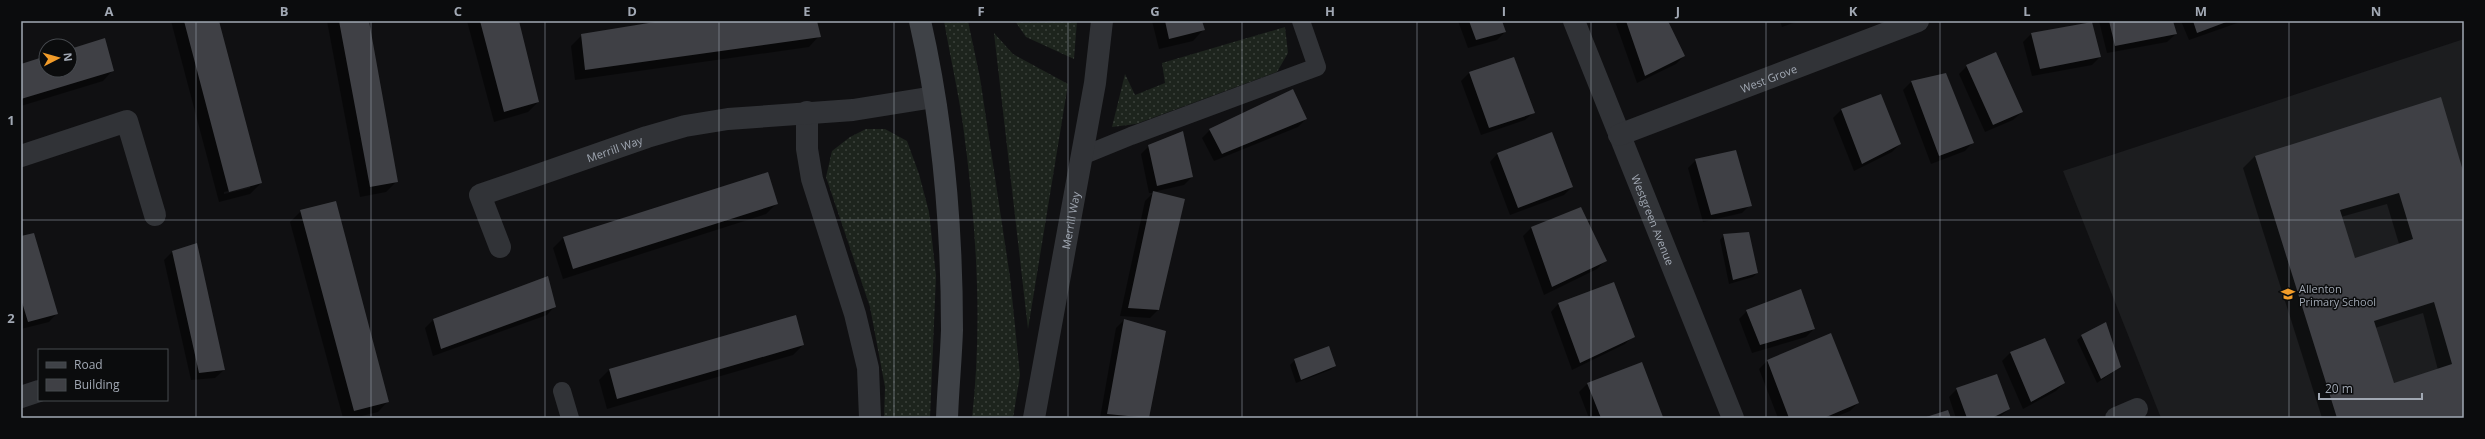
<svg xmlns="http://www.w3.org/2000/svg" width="2485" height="439" viewBox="0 0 2485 439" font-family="'Open Sans',sans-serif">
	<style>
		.built { fill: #1c1d1f }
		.grass { fill: url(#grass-dots) }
		.shadow { fill: #0007; fill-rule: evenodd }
		.building { fill: #3f4045; fill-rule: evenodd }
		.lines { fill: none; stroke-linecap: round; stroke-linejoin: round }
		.lane { stroke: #313337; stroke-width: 18 }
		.street { stroke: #313337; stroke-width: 22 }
		.secondary { stroke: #3f4247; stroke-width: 22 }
		.grid { fill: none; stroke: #a1a8b3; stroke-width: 1; stroke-opacity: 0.55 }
		.labels { text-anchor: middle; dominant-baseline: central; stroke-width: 3; stroke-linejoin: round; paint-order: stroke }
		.street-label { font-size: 11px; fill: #a1a8b3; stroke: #0b0c0d }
		.poi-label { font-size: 11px; fill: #a1a8b3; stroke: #0b0c0d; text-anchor: start }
		.neatline { fill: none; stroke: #a1a8b3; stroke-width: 1.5 }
		.grid-label { font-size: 13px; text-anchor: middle; font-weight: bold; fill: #a1a8b3 }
	</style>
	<defs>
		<pattern id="grass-dots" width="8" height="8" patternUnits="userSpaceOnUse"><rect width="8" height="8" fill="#1d241d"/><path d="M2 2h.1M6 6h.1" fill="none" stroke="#3b413b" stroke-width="1.8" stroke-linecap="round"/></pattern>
	</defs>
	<rect width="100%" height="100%" fill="#101012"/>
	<!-- built -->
	<path class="built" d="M2464,39V418H2161L2063,171Z"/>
	<!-- grass -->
	<path class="grass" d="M944,21H968L980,78L1010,277L1020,375L1013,418H972C983,321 976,222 963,125C958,90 950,56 944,21Z
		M1015,21H1077L1074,59L1026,37Z
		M1285,27L1288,53L1277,72L1136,124L1112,127L1125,74L1135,95L1165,83L1162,63Z
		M994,33L1013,54L1068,84L1028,329Z
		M866,129H885L907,141L919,174L929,212L936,276L930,418H884L885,387L870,307L826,177L832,151L850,137Z"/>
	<!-- shadow -->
	<path class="shadow" d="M171,21H218L261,183L250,194L219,202ZM250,186V188L224,194V192Z
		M327,21H367L397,181L386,192L360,197Z
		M467,21H518L538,102L528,112L494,122Z
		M667,21H816L819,36L809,47L575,80L571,46L582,35Z
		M1152,21H1201L1203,30L1193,41L1159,49Z
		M1458,21H1501L1505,32L1497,40L1468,48Z
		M1620,21H1667L1684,56L1676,64L1637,83L1616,24Z
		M1780,21H1799L1782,27Z
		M2099,21H2172L2176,34L2167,42L2107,53Z
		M2181,21H2243L2189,40Z
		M2091,23L2100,57L2092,65L2032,76L2023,42L2031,34Z
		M70,50L113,70L103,81L21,106V65L46,57V70H70Z
		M1513,59L1534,112L1525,120L1481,135L1461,81L1469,73Z
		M1967,66L2022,112L2013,120L1985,132L1959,74Z
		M1946,74L1973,142L1965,151L1931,164L1903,90L1911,82Z
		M1841,110L1900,144L1892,152L1854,171L1833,118Z
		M1306,119L1298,127L1214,161L1202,138L1210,130Z
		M1149,146L1192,177L1184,185L1153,192L1158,310L1150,318L1120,316L1145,201L1153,193H1149L1141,154Z
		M1498,153L1572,187L1564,195L1510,215L1490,162Z
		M2255,156L2464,177V418H2322L2243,168ZM2387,204L2399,244L2354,259L2341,217ZM2423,313L2438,370L2393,384L2375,328Z
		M1696,160L1750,205L1742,213L1703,222L1688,168Z
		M777,203L766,214L563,279L553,248L563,238Z
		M1580,208L1605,261L1597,269L1544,295L1523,236L1531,228Z
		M301,211L388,401L378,412L354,418H343L290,222Z
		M1724,235L1757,273L1753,277L1729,284L1720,240Z
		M21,237L57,313L49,322L21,329Z
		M196,244L224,370L215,378L191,380L164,260L172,252Z
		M1559,303L1633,336L1625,344L1572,370L1551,312Z
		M555,306L547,315L433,356L425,328L433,320Z
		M1747,311L1814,329L1806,337L1752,353L1739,319Z
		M795,316L803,345L793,355L607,409L599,380L609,370Z
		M1124,320L1165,331L1148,418H1100L1116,328Z
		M1831,334L1858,403L1850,411L1833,418H1778L1759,369L1767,361Z
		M2082,336L2120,367L2097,383L2077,340Z
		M2010,353L2064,383L2056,391L2023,409L2002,361Z
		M1295,360L1335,366L1330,370L1296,383L1290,365Z
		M1587,384L1662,417L1589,418L1579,392Z
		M1957,389L2009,409L1999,418H1956L1949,397Z"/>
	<!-- building -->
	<path class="building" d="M184,21H219L262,183L229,192Z
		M339,21H369L398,182L370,187Z
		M480,21H519L539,102L504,112Z
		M661,21H817L821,37L585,70L581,34Z
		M1165,21H1202L1205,30L1169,39Z
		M1469,21H1502L1506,32L1476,40Z
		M1626,21H1668L1685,56L1645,76Z
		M2109,21H2173L2177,34L2115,46Z
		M2193,21H2229L2197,33Z
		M2092,22L2101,57L2040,69L2031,33Z
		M105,38L114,71L21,99V64L46,56V70H70V49Z
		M1996,52L2023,112L1993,125L1966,65Z
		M1514,57L1535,113L1489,128L1469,72Z
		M1946,73L1974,143L1939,156L1911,81Z
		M1293,89L1307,119L1222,154L1209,129Z
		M1881,94L1901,144L1862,164L1841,109Z
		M2441,97L2464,174V418H2337L2255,156ZM2399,193L2413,239L2355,258L2340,210ZM2434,302L2452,364L2394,383L2374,321Z
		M1183,131L1193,177L1157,186L1148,145Z
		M1552,132L1573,187L1518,208L1497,153Z
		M1736,150L1752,206L1711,215L1695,159Z
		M768,172L778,204L573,269L563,237Z
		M1153,191L1185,199L1159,310L1128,308Z
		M336,201L389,402L354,411L300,210Z
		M1581,207L1607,261L1552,287L1531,227Z
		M1749,232L1758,273L1733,280L1723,234Z
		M34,233L58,314L28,322L21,299V236Z
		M197,243L225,370L199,373L172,251Z
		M548,276L556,307L441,349L433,319Z
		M1614,282L1635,337L1580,363L1558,303Z
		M1801,289L1815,329L1760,345L1746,310Z
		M796,315L804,345L617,399L609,369Z
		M1124,319L1166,331L1149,418L1107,414Z
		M2106,322L2121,367L2101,379L2081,335Z
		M1831,333L1859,403L1824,418H1789L1767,360Z
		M2045,338L2065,383L2031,402L2010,352Z
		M1329,346L1336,366L1301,380L1294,359Z
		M1642,362L1663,417L1601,418L1587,383Z
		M1997,374L2010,409L1992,418H1967L1956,388Z
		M1948,410L1951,418H1923Z"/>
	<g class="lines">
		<!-- lane -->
		<path class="lane" d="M1082,156L1131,136L1317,67L1301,21
			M562,391L570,418"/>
		<!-- street -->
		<g class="street">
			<path id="s1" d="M1574,21L1733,418"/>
			<path d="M807,112V149L812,179L855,314L868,368L870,418"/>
			<path id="s2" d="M1619,135L1918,21"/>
			<path d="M21,156L127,121L155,215"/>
			<path id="s3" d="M500,247L480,195L647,137L685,126L728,119L853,110L934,97"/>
			<path d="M21,397L39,391"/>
			<path id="s4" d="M1034,418L1095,83L1102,21"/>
			<path d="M2116,418L2137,409"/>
		</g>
		<!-- secondary -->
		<path class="secondary" d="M920,21C943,122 952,227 952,330C951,360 948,389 947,418"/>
	</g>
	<!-- grid -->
	<path class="grid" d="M196,21V418M371,21V418M545,21V418M719,21V418M894,21V418M1068,21V418M1242,21V418M1417,21V418M1591,21V418M1766,21V418M1940,21V418M2114,21V418M2289,21V418M21,220H2464"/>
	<!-- icons -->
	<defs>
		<symbol id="school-bare" viewBox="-9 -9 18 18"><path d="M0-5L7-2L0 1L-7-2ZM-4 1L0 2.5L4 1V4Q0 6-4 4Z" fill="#f29c29" stroke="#0b0c0d" stroke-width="2.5" paint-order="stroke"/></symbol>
	</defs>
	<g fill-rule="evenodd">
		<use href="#school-bare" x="2278" y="284" width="20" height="20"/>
	</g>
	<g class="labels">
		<!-- street labels -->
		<g class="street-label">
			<text stroke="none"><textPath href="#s2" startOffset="160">West Grove</textPath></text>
			<text stroke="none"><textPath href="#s3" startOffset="198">Merrill Way</textPath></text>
			<text stroke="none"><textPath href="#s4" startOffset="201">Merrill Way</textPath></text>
			<text stroke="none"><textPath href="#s1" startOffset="214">Westgreen Avenue</textPath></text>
		</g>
		<!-- poi labels -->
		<g class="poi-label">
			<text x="2299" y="288">Allenton<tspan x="2299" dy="13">Primary School</tspan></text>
		</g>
	</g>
	<!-- border -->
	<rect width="2485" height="439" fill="none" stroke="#0b0c0d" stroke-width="44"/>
	<!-- legend -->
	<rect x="38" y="349" width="130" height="52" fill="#0b0c0d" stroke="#474a4f"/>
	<rect x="46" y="362" width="20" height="6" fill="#3f4247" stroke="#474a4f"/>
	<text x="74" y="369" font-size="12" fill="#a1a8b3">Road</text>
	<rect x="46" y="379" width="20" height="12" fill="#3f4045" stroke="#474a4f"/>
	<text x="74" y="389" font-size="12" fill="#a1a8b3">Building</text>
	<!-- north arrow -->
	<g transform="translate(58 58) rotate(84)"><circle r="19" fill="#0b0c0d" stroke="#474a4f"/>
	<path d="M0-3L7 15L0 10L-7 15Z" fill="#f29c29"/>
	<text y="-6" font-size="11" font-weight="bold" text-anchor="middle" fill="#a1a8b3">N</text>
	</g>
	<!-- scale -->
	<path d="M2319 393v6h103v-6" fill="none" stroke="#a1a8b3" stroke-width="2"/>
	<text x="2325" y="393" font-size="12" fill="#a1a8b3" stroke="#0b0c0d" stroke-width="3" paint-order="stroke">20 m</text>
	<rect x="22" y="22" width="2441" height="395" class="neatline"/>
	<g class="grid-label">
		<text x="109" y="16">A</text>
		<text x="284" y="16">B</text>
		<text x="458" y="16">C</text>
		<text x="632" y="16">D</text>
		<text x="807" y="16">E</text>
		<text x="981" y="16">F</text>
		<text x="1155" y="16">G</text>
		<text x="1330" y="16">H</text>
		<text x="1504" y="16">I</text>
		<text x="1678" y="16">J</text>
		<text x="1853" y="16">K</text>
		<text x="2027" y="16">L</text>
		<text x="2201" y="16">M</text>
		<text x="2376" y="16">N</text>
		<text x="11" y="125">1</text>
		<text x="11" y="323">2</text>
	</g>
</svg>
